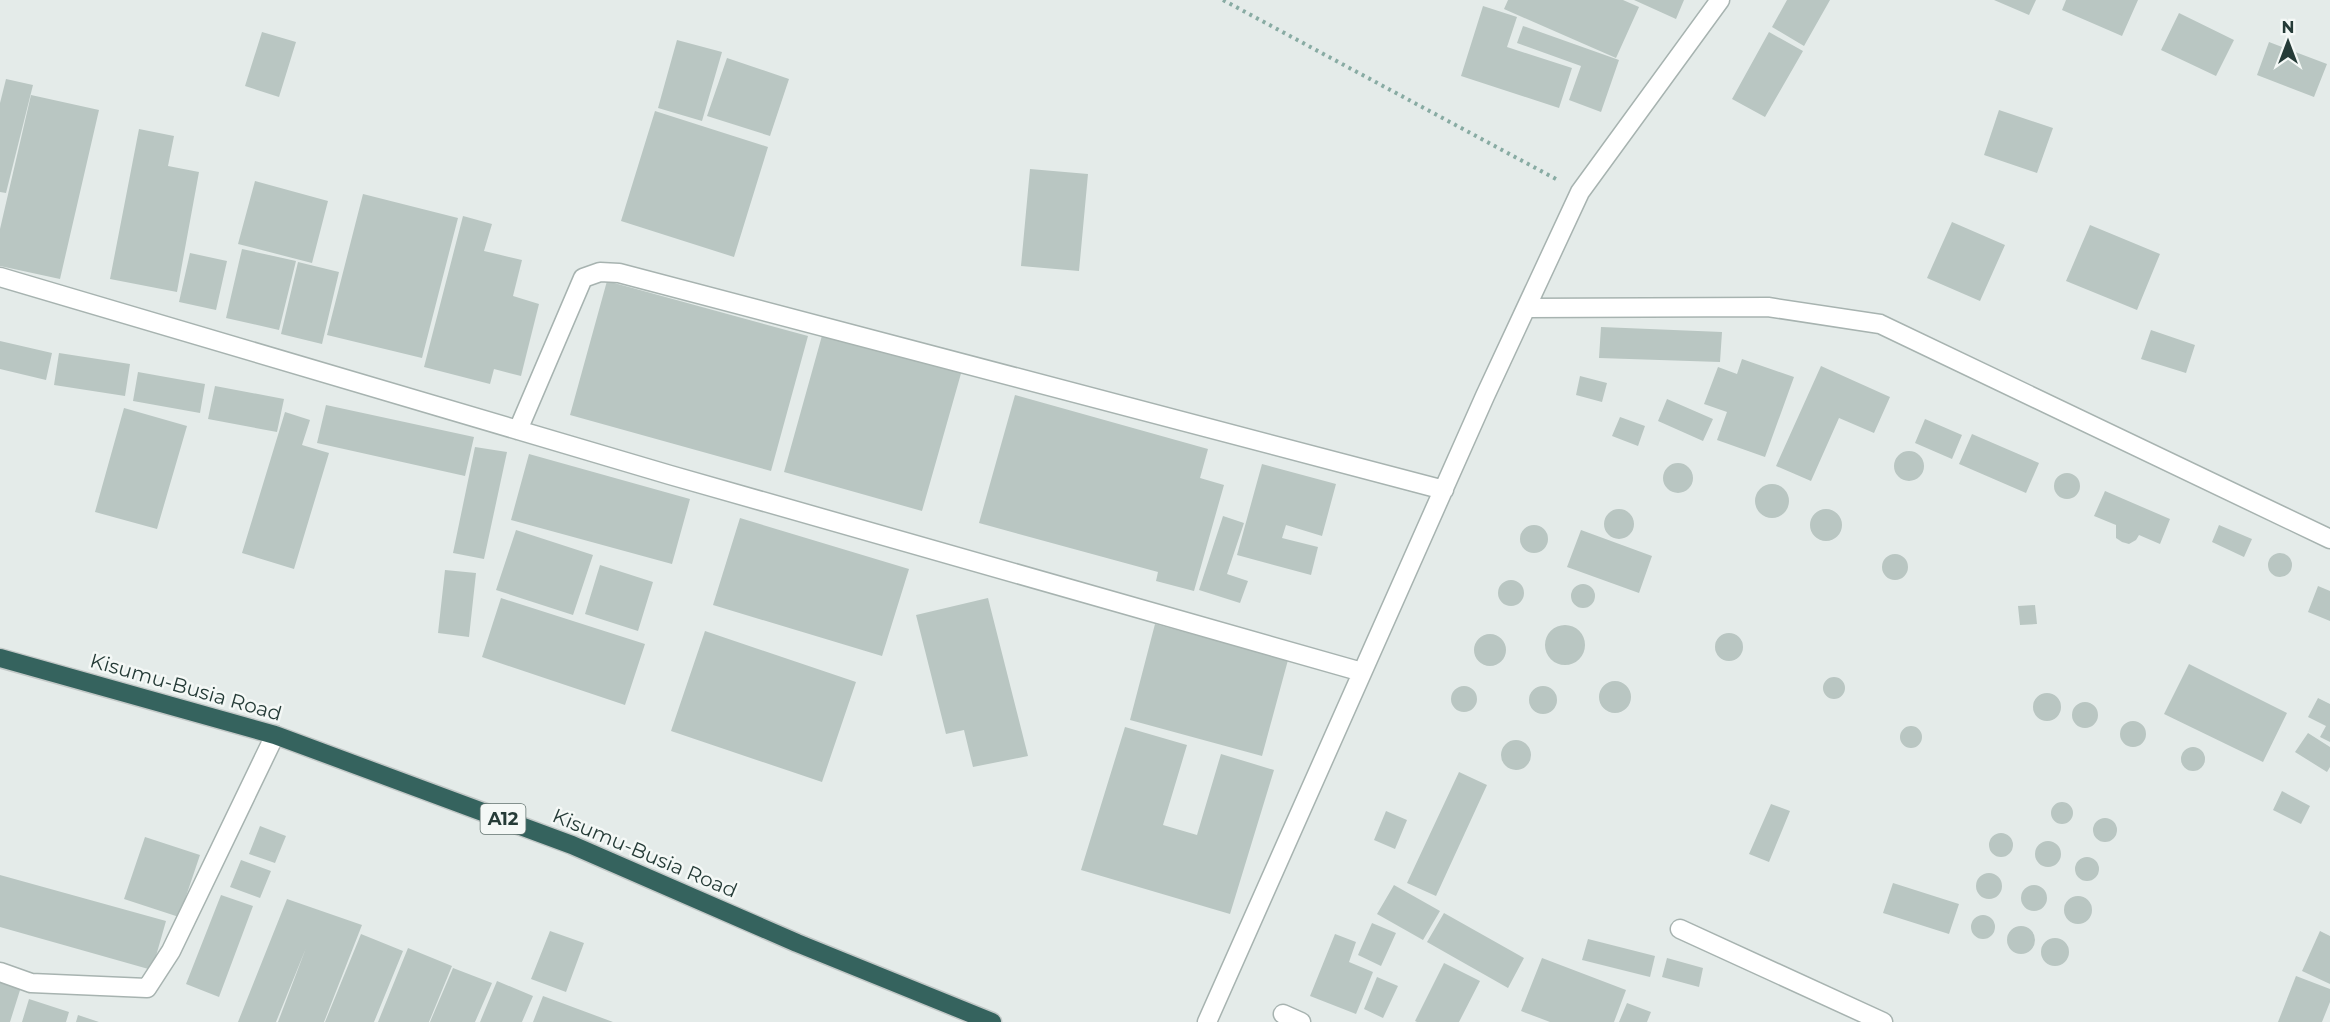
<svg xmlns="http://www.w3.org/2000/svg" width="2330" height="1022" viewBox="0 0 2330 1022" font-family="Montserrat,sans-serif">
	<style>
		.building { fill: #b9c6c2 }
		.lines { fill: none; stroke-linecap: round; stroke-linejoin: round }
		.lane-casing { stroke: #a7b3b0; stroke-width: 21 }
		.street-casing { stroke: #a7b3b0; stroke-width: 21 }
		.highway-casing { stroke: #c2c8c7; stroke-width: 21 }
		.path { stroke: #88aba3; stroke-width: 4; stroke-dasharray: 3 4.5; stroke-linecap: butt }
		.lane { stroke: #fff; stroke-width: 18 }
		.street { stroke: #fff; stroke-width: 18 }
		.highway { stroke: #35635e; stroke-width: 18 }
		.labels { text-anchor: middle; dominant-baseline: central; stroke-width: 5; stroke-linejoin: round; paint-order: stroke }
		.shield { fill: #f4f8f6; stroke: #637470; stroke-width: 1.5 }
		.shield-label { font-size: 18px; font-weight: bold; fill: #253b37 }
		.street-label { font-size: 20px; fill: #253b37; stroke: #f4f8f6 }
	</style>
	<rect width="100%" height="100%" fill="#e4ebe9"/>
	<!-- building -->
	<path class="building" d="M1508,0H1623L1639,7L1616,58L1504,9Z
		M1634,0H1684L1676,19Z
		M1787,0H1830L1804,46L1772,27Z
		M1994,0H2036L2029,15Z
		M2066,0H2138L2122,36L2062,10Z
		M1483,6L1517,17L1507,47L1572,68L1559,108L1461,76Z
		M2179,13L2234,40L2216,76L2161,50Z
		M1523,26L1619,60L1601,112L1569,100L1581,66L1517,43Z
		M262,32L296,42L279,97L245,86Z
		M1769,32L1803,51L1765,117L1732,99Z
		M677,40L722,52L702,121L658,108Z
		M2269,42L2327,64L2314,97L2257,75Z
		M727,58L789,79L770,136L707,116Z
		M6,79L33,85L6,193L0,192V103Z
		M31,95L99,110L60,279L0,266V229Z
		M1999,110L2053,128L2037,173L1984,155Z
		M655,111L768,147L734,257L621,221Z
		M139,129L174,136L168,166L199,172L177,292L110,279Z
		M1030,169L1088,174L1079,271L1021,266Z
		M255,181L328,201L312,263L238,244Z
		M363,194L458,218L422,358L327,335Z
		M463,216L492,224L484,251L522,260L513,296L539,304L521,376L494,369L490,384L424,367Z
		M1952,222L2005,245L1980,301L1927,278Z
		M2090,225L2160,254L2137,310L2066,281Z
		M242,249L296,261L279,330L226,318Z
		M190,253L227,261L216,310L179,302Z
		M298,262L339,272L322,344L281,334Z
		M607,281L808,336L771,471L570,415Z
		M1601,327L1722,332L1720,362L1599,358Z
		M2151,330L2195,345L2186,373L2141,359Z
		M823,332L962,370L922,511L784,472Z
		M0,341L52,353L46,380L0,369Z
		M59,353L130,364L125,396L54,385Z
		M1742,359L1794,377L1765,457L1717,440L1727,412L1704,404L1718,367L1737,374Z
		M1821,366L1890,397L1874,433L1839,418L1811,481L1776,466Z
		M138,372L205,384L200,413L133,401Z
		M1580,376L1607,383L1602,402L1576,395Z
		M215,386L284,399L277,432L208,419Z
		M1015,395L1208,449L1200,478L1224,485L1194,591L1156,581L1158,572L979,523Z
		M1667,399L1713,419L1703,441L1658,421Z
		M326,405L474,437L465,476L317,443Z
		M124,408L187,426L157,529L95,512Z
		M285,412L310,420L302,445L329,453L294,569L242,553Z
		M1620,417L1645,426L1638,446L1612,436Z
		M1925,419L1962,435L1952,459L1915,443Z
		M1972,434L2039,463L2026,493L1959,464Z
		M475,447L507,452L484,559L453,553Z
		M1894 466a15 15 0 1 1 30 0a15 15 0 1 1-30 0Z
		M529,454L690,499L672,564L511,520Z
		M1663 478a15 15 0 1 1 30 0a15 15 0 1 1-30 0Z
		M1262,464L1336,484L1322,536L1286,525L1282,538L1318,547L1311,575L1237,555Z
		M2054 486a13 13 0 1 1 26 0a13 13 0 1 1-26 0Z
		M1755 501a17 17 0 1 1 34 0a17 17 0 1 1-34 0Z
		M2105,491L2170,519L2160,544L2139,535L2136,540L2129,544L2122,542L2116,538V525L2094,516Z
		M1604 524a15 15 0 1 1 30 0a15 15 0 1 1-30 0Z
		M1810 525a16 16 0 1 1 32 0a16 16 0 1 1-32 0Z
		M1223,516L1244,523L1227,574L1248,581L1240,603L1199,590Z
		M740,518L909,569L882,656L713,605Z
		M1520 539a14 14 0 1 1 28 0a14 14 0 1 1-28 0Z
		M2219,525L2252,539L2244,557L2212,542Z
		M516,530L593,555L573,615L496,590Z
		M1581,530L1652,556L1639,593L1567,567Z
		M2268 565a12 12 0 1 1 24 0a12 12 0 1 1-24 0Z
		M1882 567a13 13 0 1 1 26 0a13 13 0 1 1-26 0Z
		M600,565L653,582L638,631L585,614Z
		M445,570L476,573L469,637L438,633Z
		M1498 593a13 13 0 1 1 26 0a13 13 0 1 1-26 0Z
		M1571 596a12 12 0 1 1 24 0a12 12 0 1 1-24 0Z
		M2318,586L2330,591V621L2308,612Z
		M501,598L645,644L625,705L482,657Z
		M988,598L1028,756L973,767L964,730L946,734L916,615Z
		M2035,605L2037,624L2020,625L2018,606Z
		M1155,624L1288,660L1262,756L1130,720Z
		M1545 645a20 20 0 1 1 40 0a20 20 0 1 1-40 0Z
		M705,631L856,682L822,782L671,731Z
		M1715 647a14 14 0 1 1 28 0a14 14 0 1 1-28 0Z
		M1474 650a16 16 0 1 1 32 0a16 16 0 1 1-32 0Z
		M2189,664L2287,713L2263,762L2164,714Z
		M1823 688a11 11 0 1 1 22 0a11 11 0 1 1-22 0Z
		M1599 697a16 16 0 1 1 32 0a16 16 0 1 1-32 0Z
		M1529 700a14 14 0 1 1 28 0a14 14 0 1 1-28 0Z
		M1451 699a13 13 0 1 1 26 0a13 13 0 1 1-26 0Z
		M2033 707a14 14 0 1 1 28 0a14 14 0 1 1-28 0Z
		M2318,698L2330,704V742L2320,737L2326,726L2308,717Z
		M2072 715a13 13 0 1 1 26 0a13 13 0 1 1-26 0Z
		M2120 734a13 13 0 1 1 26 0a13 13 0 1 1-26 0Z
		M1900 737a11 11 0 1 1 22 0a11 11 0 1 1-22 0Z
		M1125,727L1187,745L1163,825L1197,835L1221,754L1274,770L1230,914L1081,870Z
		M2308,733L2330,747V767L2327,772L2295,752Z
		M1501 755a15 15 0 1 1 30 0a15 15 0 1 1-30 0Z
		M2181 759a12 12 0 1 1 24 0a12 12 0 1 1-24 0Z
		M1459,772L1487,785L1436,896L1407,883Z
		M2282,791L2310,806L2301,824L2273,810Z
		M2051 813a11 11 0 1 1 22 0a11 11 0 1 1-22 0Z
		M1771,804L1790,811L1769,862L1749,854Z
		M1386,811L1407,820L1395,849L1374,840Z
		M2093 830a12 12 0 1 1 24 0a12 12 0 1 1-24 0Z
		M260,826L286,836L275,863L249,854Z
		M1989 845a12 12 0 1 1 24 0a12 12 0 1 1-24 0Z
		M145,837L200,855L179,917L124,899Z
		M2035 854a13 13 0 1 1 26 0a13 13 0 1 1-26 0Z
		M2075 869a12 12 0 1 1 24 0a12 12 0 1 1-24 0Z
		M241,860L271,871L260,898L230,887Z
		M1976 886a13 13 0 1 1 26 0a13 13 0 1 1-26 0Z
		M0,875L166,921L152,970L0,927Z
		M1893,883L1959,904L1949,934L1883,913Z
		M2021 898a13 13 0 1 1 26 0a13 13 0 1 1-26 0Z
		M1394,885L1440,911L1423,940L1377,914Z
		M221,895L253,906L219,997L186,984Z
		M2064 910a14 14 0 1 1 28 0a14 14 0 1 1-28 0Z
		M287,899L362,925L324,1022H278L306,948L276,1022H238Z
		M1444,913L1524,958L1508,988L1427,942Z
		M1971 927a12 12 0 1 1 24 0a12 12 0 1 1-24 0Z
		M1372,923L1396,933L1381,966L1358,955Z
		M2007 940a14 14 0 1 1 28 0a14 14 0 1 1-28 0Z
		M550,931L584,943L566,992L531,979Z
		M2320,931L2330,936V984L2302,971Z
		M361,934L403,951L374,1022H325Z
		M1335,934L1356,942L1349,962L1373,972L1356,1014L1310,996Z
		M2041 952a14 14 0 1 1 28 0a14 14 0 1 1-28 0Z
		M1588,939L1655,956L1650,977L1582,960Z
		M408,948L452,966L429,1022H378Z
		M1542,958L1626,990L1614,1022H1550L1521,1011Z
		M1667,958L1703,968L1699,987L1662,977Z
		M1444,963L1480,981L1459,1022H1417L1415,1021Z
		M453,968L492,983L475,1022H430Z
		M2296,976L2330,989V1002L2322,1022H2278Z
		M1377,977L1398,986L1383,1018L1364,1009Z
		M0,981L21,987L10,1022H0Z
		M497,981L533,996L522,1022H480Z
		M543,996L613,1022H533Z
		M29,999L69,1012L66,1022H22Z
		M1627,1003L1651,1012L1647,1022H1619Z
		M78,1015L99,1022H76Z"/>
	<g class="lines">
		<defs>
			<path id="lane" d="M1680,929L1883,1022"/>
			<path id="street" d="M0,277L670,475L1362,672
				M1526,308L1768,307L1880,324L2330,539
				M518,430L583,278L600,272L619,273L1444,490
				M0,972L31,983L147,988L171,951L275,735
				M1283,1014L1301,1022
				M1207,1022L1485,396L1580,192L1720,0"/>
			<path id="highway" d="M0,658L275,735L572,845L797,943L992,1022"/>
		</defs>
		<!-- lane casing -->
		<use href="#lane" class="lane-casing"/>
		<!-- street casing -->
		<use href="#street" class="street-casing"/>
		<!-- highway casing -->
		<use href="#highway" class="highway-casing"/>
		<!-- path -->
		<path class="path" d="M1223,0L1556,179"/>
		<!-- lane -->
		<use href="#lane" class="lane"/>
		<!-- street -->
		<use href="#street" class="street"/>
		<!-- highway -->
		<use href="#highway" class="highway"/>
	</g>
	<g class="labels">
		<!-- shield labels -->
		<rect class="shield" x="480.5" y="804" width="45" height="30" rx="4.5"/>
		<g class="shield-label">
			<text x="503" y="819">A12</text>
		</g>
		<!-- street labels -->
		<g class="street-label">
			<text transform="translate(186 687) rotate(16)">Kisumu-Busia Road</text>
			<text transform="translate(645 853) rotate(23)">Kisumu-Busia Road</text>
		</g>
	</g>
	<!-- north arrow -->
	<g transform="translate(2288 42)" stroke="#f4f8f6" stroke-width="4.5" paint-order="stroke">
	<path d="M0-4.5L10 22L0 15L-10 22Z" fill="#253b37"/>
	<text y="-9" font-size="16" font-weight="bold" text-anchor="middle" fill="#253b37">N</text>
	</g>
</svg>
